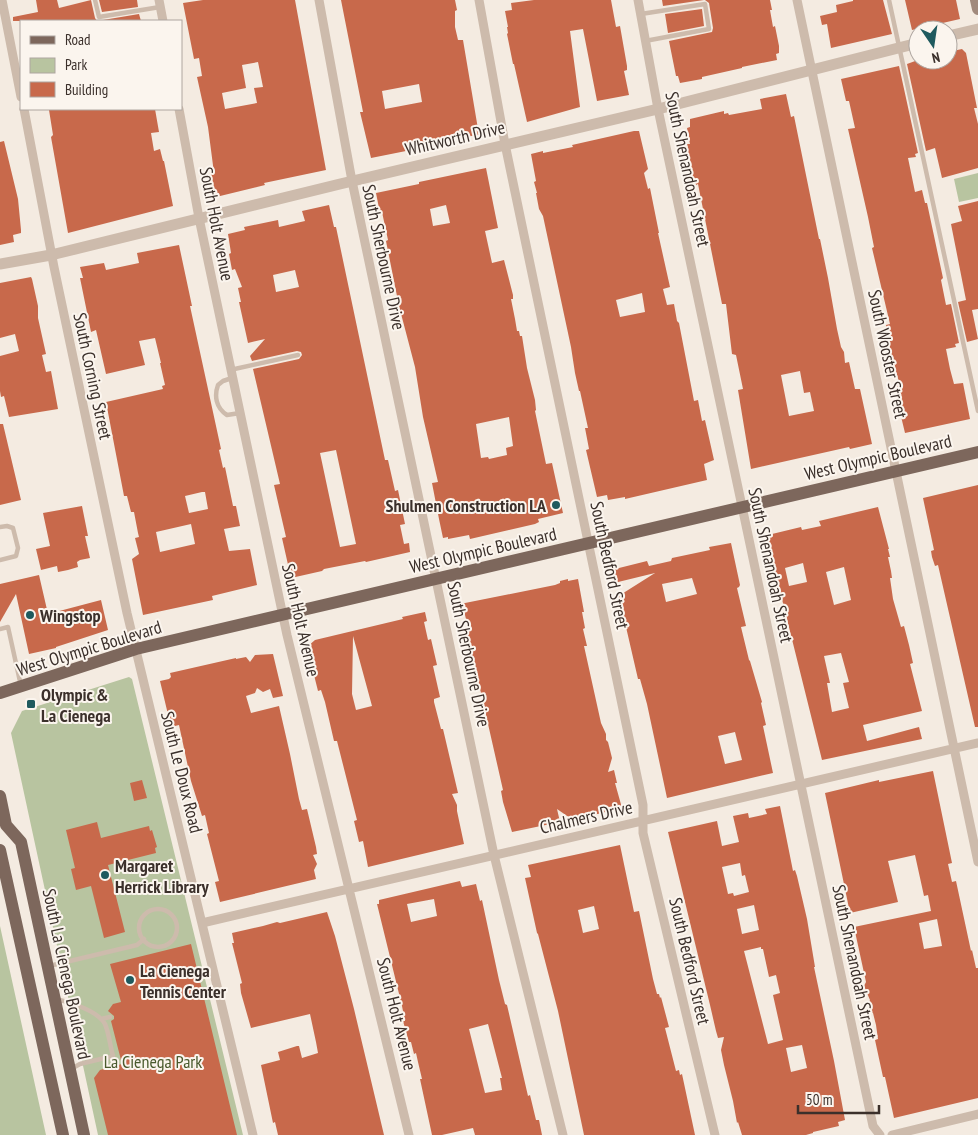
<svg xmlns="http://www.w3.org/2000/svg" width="978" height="1135" viewBox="0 0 978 1135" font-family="'PT Sans Narrow',sans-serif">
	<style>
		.green { fill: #b8c4a0 }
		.building { fill: #c8694b; fill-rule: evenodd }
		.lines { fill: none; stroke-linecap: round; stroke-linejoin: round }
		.service { stroke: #cdbbac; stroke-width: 4.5 }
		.minor { stroke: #cdbbac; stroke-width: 9 }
		.tertiary { stroke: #cdbbac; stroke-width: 11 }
		.secondary { stroke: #a18a7d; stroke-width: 12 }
		.primary { stroke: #7d675c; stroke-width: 12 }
		.poi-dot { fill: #1f5a5e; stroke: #fbf5ee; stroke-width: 2 }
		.labels { text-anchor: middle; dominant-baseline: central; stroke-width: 4; stroke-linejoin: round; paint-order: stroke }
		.street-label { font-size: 18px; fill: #3b302b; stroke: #fbf5ee }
		.poi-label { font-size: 18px; font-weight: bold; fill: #3b302b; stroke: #fbf5ee; text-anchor: start }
		.park-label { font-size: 18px; fill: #4a5a2e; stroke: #fbf5ee }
	</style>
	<rect width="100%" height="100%" fill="#f4ebe1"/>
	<!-- green -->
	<path class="green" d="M978,173V198L959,202L954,179Z
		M129,677L132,679L243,1135H98L11,733L22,711Z
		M0,926L46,1135H0Z"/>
	<!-- building -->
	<path class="building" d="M36,0H57L59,8L91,0L95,18L97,21L139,14L141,21H13V17L38,12Z
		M99,0H137L138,7L102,12Z
		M203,0H295L326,170L264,183L265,185L216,197L211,174L214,173L208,127L197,77L202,76L199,58L194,59L183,3ZM258,62L263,87L254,88L257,103L225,109L222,93L246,88L242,65Z
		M341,0H455L457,10L455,11V27L458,40H463L479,135L449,139V141L436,145L371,158L360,112H363ZM419,84L422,102L385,109L382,91Z
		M534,0H611L616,27L620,26L627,66V70L624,71L629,95L597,101L583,29L570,31L580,107L527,122L514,64H513L507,34L508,33L507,27H508L505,11L512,10L511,3Z
		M662,0H704L663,6Z
		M705,0H770L772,10H770L773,27L775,26L779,46V53L776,54L777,60L742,67V68L702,77V79L680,83L678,76H676L669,41L712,32L713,28L709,3Z
		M853,0H883L892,34L831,48L827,24L822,25L820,16L837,12L836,5L853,1Z
		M905,0H956L960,19L912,30Z
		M702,9L704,26L668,33L665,14Z
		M962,49L966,53L977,108H974L978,124V168L942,178L935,148L926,151L907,64L918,60H948V52Z
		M899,66L918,153L915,154L916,157L908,158L915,192L922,190L925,203H927L943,278L941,280L946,305L951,304L959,343L955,344L956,347L946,349L950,369L954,384L963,383L970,419L905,433L893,383L899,382L894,364L887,365L885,356L891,355L886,325L890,324L872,248L874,247L868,217L848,129L855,128L849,101H846L841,79Z
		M786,94L791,117L794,116L819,239H820L828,278L837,329L841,347L844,352L845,363L849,362L855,389H860L872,444L850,449L849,447L751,469L739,396L738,390L743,389L736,355L732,354L726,304H722L698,184L696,185L695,182H694L688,159L686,148L688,147L687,144H690L687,128L690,127V119L724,111V114L728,113L729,115L762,109L760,99ZM800,371L804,393L810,392L814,411L789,416L781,375Z
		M57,109H155L159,132L151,133L154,151L160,149L163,161H164L173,206L68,233L51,137L53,135L49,110Z
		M634,131H639L648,169L644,173L648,189L650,188L659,233H658L670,287L663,289L667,305L674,304L677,321L679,323L694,401L698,400L702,421L705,420L714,460L704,464L707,480L625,499V497L608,500L607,495L597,497L586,450L589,449L585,428H588L580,391H579L575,373L571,347L543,216L539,209L536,193H537L534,182L536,181L531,154L543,151V153L573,147L572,145ZM642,293L645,312L620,317L616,300Z
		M4,141L18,199L21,230V233L13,235L14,242L0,245V142Z
		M486,168L498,228L485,231L492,263L504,260L513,295V299H511L515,319L517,331H519L520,336H522L527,368L535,400L536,410L535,411L546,464L552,463L563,513L538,519L539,522L535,524L470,539L469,535L448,539V537L443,538L439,519L432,483L438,482L423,417L415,367L399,306L386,241L388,240L382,212L380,213L376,193L419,184V182ZM446,205L450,223L433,226L430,209ZM509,417L513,446L506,448L507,455L489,459L488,457L481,458L476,424Z
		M978,201V309L972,310L978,339L967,342L958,302L966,300L951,224L962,221L958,206Z
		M329,205L334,227H336L385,460H388L395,491L398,490L405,524L400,525L404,544L409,543L410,552L366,562L365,561L324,569L322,571L291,578L282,538L286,537L274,485L280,484L253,369L299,359L302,355L301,352L297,351L252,361L250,356L265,339L248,343L239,302H241L238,288L242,287L235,269L232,270L229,254L231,253L228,234L245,230L244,227L278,220L279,227L305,221L302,211ZM295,270L299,287L276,292L273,275ZM336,450L356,544L340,547L320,453Z
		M179,245L192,306H190L221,449L219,450L223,468L225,467L233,506H236L240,526L224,529L229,551L250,549L257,585L212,596L213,600L143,615L132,559L139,554L135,538L139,537L138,533L134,512H131L127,496H124L106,402L163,389L162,386L165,385L160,363H161L155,338L139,341L145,365L106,374L96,330L91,332L80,278H83L80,267L104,263L106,270L139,263L137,253ZM202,492H205L208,509L189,513L185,496ZM191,524L195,544L160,552L156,532Z
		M31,277L32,279L38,306V318L46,354L42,355L46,372L51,371L58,409L9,417L4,396L1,397L0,391V356L19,351L15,334L0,338V283Z
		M0,424H3L21,500L0,505Z
		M978,485V727H975L938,565L935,566L932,557L931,551L934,550L923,498Z
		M82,506L88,536H85L90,558L80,560L77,562L78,567L68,570L58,572L57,566L41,570L36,549L50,546L43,513Z
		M878,507L889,549H888L890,557H888L891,571L892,578H890L893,599L901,627L904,626L909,645L913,663L910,664L922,711L863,725L867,741L919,727L922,739L822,760L778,583L773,563H771L765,543L768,542L767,538L772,534L801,527L802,530L821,526L819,521ZM803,563L807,582L789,586L785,568ZM844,567L851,600L834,605L826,572ZM841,653L849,682L843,683L849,708L832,712L827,683H830L824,656Z
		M731,543L740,585L739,587L737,588L746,626L741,627L749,660L750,661L762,702L761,703L766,725L763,726L773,773L667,798L647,704L640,679H638L623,614H621L617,597L655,573L614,583L611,570L647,561L649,566L671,561L672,558L710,550L709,547ZM692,578L697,594L666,602L662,584ZM735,732L742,760L725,764L718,736Z
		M39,575L48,614L101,600L108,630L56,647V648L29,654L16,594L0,622V584Z
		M568,579V581L578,579L584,612H582L585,628L583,629L587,646H584L601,723L606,734V740L608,742L612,758L608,772L614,770L617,783H615L622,808L573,820L557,809L560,822L512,832L503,802L501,791L503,790L476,671L472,657L467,658L461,633L469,631L465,615L459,616L455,605L555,585L560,583V581Z
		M425,612L427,621L424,622L428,640L431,639L437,665L433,666L440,697L434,699V702L441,729H443L458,793L452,794L457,805V811L464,844L368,867L363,841L359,842L354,821L357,820L337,741H334L325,702L321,690L318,691L307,647L315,640L403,619L402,617ZM353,636L372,706L356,710L352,694Z
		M273,654L283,696L273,698L270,689L263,692L257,688L255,693L246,696L251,713L279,706L290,754L299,799L302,810L307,809L316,847L317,854L313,855L317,864L314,870L316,879L220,902L215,882L219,881L207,834L209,833L205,815L202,816L191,781L179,725L171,727L160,681L169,679L171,677L170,673L236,658V659L246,657L250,662L255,655Z
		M933,771L952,863L948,864L952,882L956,881L971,951L972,950L976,968H978V1098L894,1118L885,1077H883L875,1040L878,1039L876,1025L873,1013L870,1011L868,1005L870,1000L864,986L866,982L854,927L931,911L928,895L924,896L915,855L888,861L898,902L850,913L825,793L879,780V782ZM937,919L942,946L924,949L919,923Z
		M142,780L147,798L134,801L130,783Z
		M780,806L793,871L795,870L797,876L807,919L815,967H814L834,1061L845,1120L838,1122L839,1126L813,1132V1133L806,1135H742L738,1122L737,1123L733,1101L724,1065L721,1050L724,1037L718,1038L716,1031L710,1005L668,832L717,821L722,846L739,842L733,816L748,813L749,818L767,814L765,809ZM740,863L742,876L745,875L749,892L734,896L733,893L728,894L722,867ZM754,905L759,930L742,934L737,909ZM761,947V949H763L769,977L776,975L780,993L773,995L783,1040L768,1044L744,951ZM802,1045L807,1068L791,1072L786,1048Z
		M97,822L101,838L149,826L150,831L152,830L157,847L155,848L156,853L108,865L125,932L104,938L91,886L76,890L71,869L75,868L66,830Z
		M620,845L634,912L639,911L653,979L657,994H659L660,998L661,997L669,1027L665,1028L676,1071L679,1070L680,1075L682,1074L695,1135H584L558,1011L538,934L537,933L525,878L531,877L528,865ZM594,906L599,929L583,933L578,910Z
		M460,881L462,887L476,884L480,901L482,900L499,980L505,1004L507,1005L528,1096L530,1095L536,1120H539L542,1135H475L473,1128L442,1135H432L420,1079H422L418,1062L416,1053L414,1054L411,1042H409L403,1021H405L402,1006L377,904H379V900ZM434,899L437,916L411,922L407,904ZM488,1024L502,1078H500L502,1090L485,1093L469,1029Z
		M327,912L335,936L354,1009L384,1135H278L275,1122L273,1123L261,1065L280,1060L278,1052L297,1046H299L302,1058L318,1053L316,1042L310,1014L251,1028L241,993L240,984L242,983L232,943H234L232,933L263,926L277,922L280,923Z
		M191,944L237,1135H108L94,1078L100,1070L122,1064L111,1021L114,1019V1016L108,1011L113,1004L121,1002L110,964Z"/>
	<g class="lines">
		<!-- service -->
		<path class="service" d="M95,0L99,17L160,7
			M889,0L978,411
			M641,14L705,4L709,29L645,41
			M230,370L298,355
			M232,378L223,381L218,385C214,396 216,408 227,415L240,413
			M0,527L7,526L13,528L18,548L16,556L0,560
			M0,629L8,627L21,686
			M139 928a19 19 0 1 1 38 0a19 19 0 1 1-38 0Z
			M49,966L137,945L144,939
			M56,999C70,1002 98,1011 105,1024C109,1033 110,1046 113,1056L80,1064L71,1069
			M101,1019L110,1017"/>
		<!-- minor -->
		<path class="minor" d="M2,0L21,97
			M159,0L163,21
			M319,0L352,181L494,855L563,1135
			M479,0L505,144L643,805V833L715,1135
			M638,0L658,109L873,1126L880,1135
			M797,0L978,862
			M24,109L54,267L127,613L253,1135
			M179,109L199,218L287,635L409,1135
			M202,923L978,743
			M892,1135L978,1114"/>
		<!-- tertiary -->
		<path class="tertiary" d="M948,36L978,29
			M0,264L51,255L340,184L658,109L918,43"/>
		<!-- secondary -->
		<path class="secondary" d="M976,0L978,9"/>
		<!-- primary -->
		<path class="primary" d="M0,693L136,649L978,452
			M0,796L6,825L21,842L84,1135
			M0,850L63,1135"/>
	</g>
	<!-- markers -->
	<g class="poi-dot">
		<circle cx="556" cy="505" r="5"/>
		<circle cx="30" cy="615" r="5"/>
		<rect x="26" y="699" width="10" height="10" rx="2.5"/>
		<circle cx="105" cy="875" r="5"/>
		<circle cx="130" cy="980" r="5"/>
	</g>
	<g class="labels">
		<!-- street labels -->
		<g class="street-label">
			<text transform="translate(455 138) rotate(-13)">Whitworth Drive</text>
			<text transform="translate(688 169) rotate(78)">South Shenandoah Street</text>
			<text transform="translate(217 224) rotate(79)">South Holt Avenue</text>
			<text transform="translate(384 257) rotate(78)">South Sherbourne Drive</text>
			<text transform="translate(888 354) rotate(78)">South Wooster Street</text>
			<text transform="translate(93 376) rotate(78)">South Corning Street</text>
			<text transform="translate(878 457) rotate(-13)">West Olympic Boulevard</text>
			<text transform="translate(483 550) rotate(-13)">West Olympic Boulevard</text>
			<text transform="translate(610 565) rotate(78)">South Bedford Street</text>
			<text transform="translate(771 565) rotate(78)">South Shenandoah Street</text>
			<text transform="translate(301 620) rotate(77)">South Holt Avenue</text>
			<text transform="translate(89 648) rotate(-17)">West Olympic Boulevard</text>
			<text transform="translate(469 654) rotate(78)">South Sherbourne Drive</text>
			<text transform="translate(182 772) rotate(76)">South Le Doux Road</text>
			<text transform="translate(586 817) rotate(-13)">Chalmers Drive</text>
			<text transform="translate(690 961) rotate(77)">South Bedford Street</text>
			<text transform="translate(855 962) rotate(78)">South Shenandoah Street</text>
			<text transform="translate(67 974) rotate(78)">South La Cienega Boulevard</text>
			<text transform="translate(397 1014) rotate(76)">South Holt Avenue</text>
		</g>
		<!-- poi labels -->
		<g class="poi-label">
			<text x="546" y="505" text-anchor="end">Shulmen Construction LA</text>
			<text x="40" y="615">Wingstop</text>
			<text x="41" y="694">Olympic &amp;<tspan x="41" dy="21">La Cienega</tspan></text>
			<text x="115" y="865">Margaret<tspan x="115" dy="21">Herrick Library</tspan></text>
			<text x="140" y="970">La Cienega<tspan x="140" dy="21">Tennis Center</tspan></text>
		</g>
		<!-- park labels -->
		<g class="park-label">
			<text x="153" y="1061">La Cienega Park</text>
		</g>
	</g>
	<!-- legend -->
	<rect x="20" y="20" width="162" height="90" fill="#fbf5ee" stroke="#aea6a0"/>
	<rect x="30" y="36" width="25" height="8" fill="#7d675c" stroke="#aea6a0"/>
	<text x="65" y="45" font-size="15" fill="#3b302b">Road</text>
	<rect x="30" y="58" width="25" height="15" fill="#b8c4a0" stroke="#aea6a0"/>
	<text x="65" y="70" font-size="15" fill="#3b302b">Park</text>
	<rect x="30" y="82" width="25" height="15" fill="#c8694b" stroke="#aea6a0"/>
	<text x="65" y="95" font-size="15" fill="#3b302b">Building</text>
	<!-- north arrow -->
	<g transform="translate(933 45) rotate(167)"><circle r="24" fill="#fbf5ee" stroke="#aea6a0"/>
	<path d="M0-4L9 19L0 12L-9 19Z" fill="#1f5a5e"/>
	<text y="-8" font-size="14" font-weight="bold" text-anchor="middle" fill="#3b302b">N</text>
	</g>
	<!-- scale -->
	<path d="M798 1105v8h81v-8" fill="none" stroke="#3b302b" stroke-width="2.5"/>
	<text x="806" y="1105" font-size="15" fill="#3b302b" stroke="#fbf5ee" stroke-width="4" paint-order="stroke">50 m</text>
</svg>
